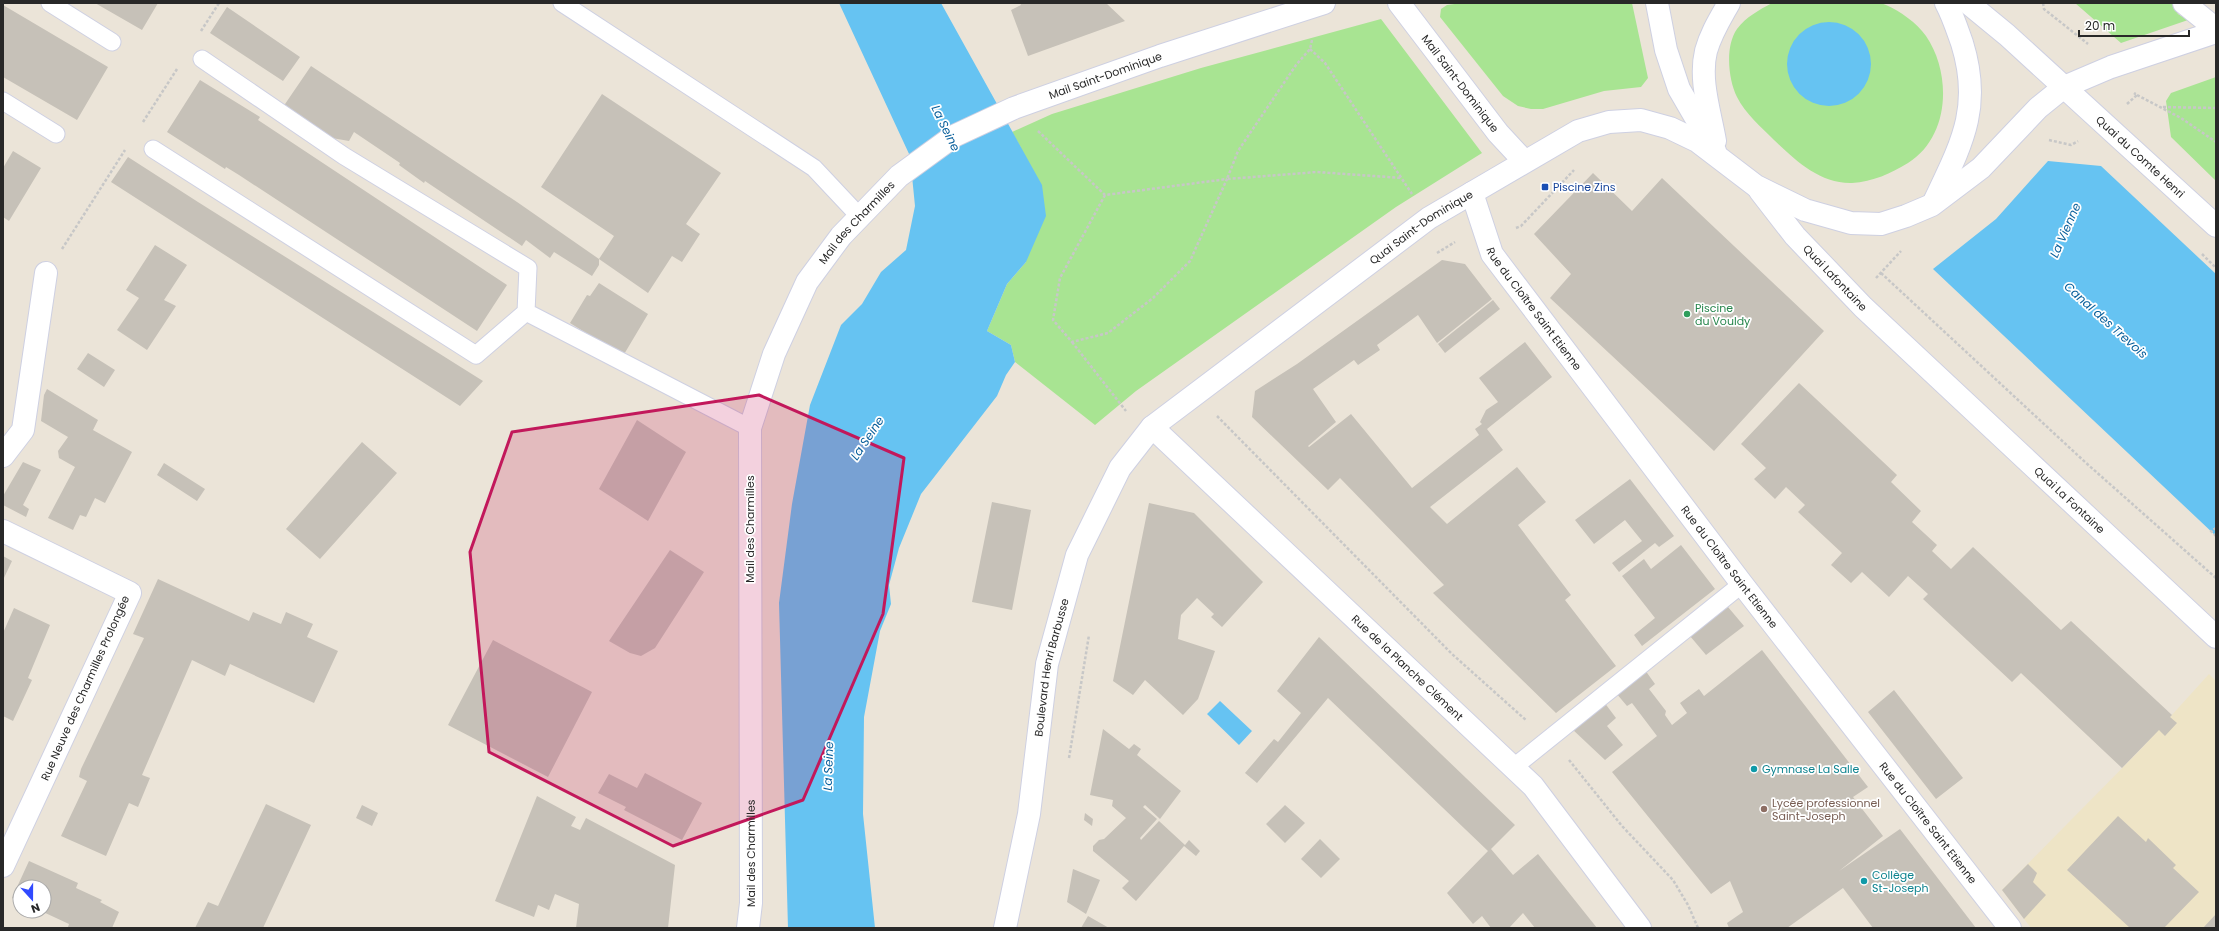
<svg xmlns="http://www.w3.org/2000/svg" width="2219" height="931" viewBox="0 0 2219 931" font-family="Poppins,sans-serif">
	<style>
		.education { fill: #eee4c6 }
		.green { fill: #a8e492 }
		.water { fill: #66c3f2 }
		.building { fill: #c6c1b8 }
		.lines { fill: none; stroke-linecap: round; stroke-linejoin: round }
		.lane-casing { stroke: #ced0e2; stroke-width: 19 }
		.street-casing { stroke: #ced0e2; stroke-width: 24 }
		.secondary-casing { stroke: #ced0e2; stroke-width: 24 }
		.path { stroke: #c7c7c7; stroke-width: 2.5; stroke-dasharray: 3 2; stroke-linecap: butt }
		.lane { stroke: #fff; stroke-width: 17 }
		.street { stroke: #fff; stroke-width: 22 }
		.secondary { stroke: #fff; stroke-width: 22 }
		.marked { fill: #c2185b; fill-opacity: 0.2; stroke: #c2185b; stroke-width: 3; stroke-linejoin: round }
		.transit-dot { fill: #1a4fb4; stroke: #fff; stroke-width: 1.5 }
		.leisure-dot { fill: #2e9e5b; stroke: #fff; stroke-width: 1.5 }
		.culture-dot { fill: #0f9aa8; stroke: #fff; stroke-width: 1.5 }
		.education-dot { fill: #8d6e63; stroke: #fff; stroke-width: 1.5 }
		.labels { text-anchor: middle; dominant-baseline: central; stroke-width: 3.5; stroke-linejoin: round; paint-order: stroke }
		.street-label { font-size: 11px; fill: #282828; stroke: #fff }
		.transit-label { font-size: 11px; fill: #164399; stroke: #fff; text-anchor: start }
		.leisure-label { font-size: 11px; fill: #27864d; stroke: #fff; text-anchor: start }
		.culture-label { font-size: 11px; fill: #0d838f; stroke: #fff; text-anchor: start }
		.education-label { font-size: 11px; fill: #785e54; stroke: #fff; text-anchor: start }
		.water-label { font-size: 12px; font-style: italic; fill: #085f9b; stroke: #fff }
	</style>
	<rect width="100%" height="100%" fill="#ebe4d8"/>
	<!-- education -->
	<path class="education" d="M2209,674L2216,681V928H2031L2002,890L2142,748Z"/>
	<!-- green -->
	<path class="green" d="M1462,3H1632L1648,78L1641,87L1604,91L1543,109H1531L1518,106L1503,96L1440,17L1441,9L1447,5Z
		M1772,3C1800,3 1827,3 1855,3C1865,3 1878,1 1886,5C1900,11 1917,23 1926,36C1952,74 1950,137 1908,163C1891,173 1873,182 1852,183C1820,184 1795,160 1774,140C1761,127 1745,113 1737,97C1728,79 1725,46 1737,29C1746,17 1759,10 1772,3Z
		M2075,3H2172L2178,14L2188,20L2121,43Z
		M1381,19L1482,153L1396,207L1136,391L1095,425L1015,362L1011,345L987,331L1007,284L1026,262L1021,148L1012,132L1052,114L1201,68Z
		M2216,77V181L2171,137L2166,101L2171,93Z"/>
	<!-- water -->
	<path class="water" d="M839,3H941L1042,185L1046,216L1026,262L1007,284L987,331L1011,345L1015,362L1006,375L997,396L921,494L899,548L889,585L891,604L880,631L864,717L863,814L875,928H788L779,603L792,504L810,405L841,325L862,304L881,272L906,250L915,206L910,156Z
		M1787 64a42 42 0 1 1 84 0a42 42 0 1 1-84 0Z
		M2048,161L2101,166L2216,274V536L1933,269L1996,219Z
		M1220,701L1252,731L1239,745L1207,714Z"/>
	<!-- building -->
	<path class="building" d="M95,3H158L142,30Z
		M1020,3H1106L1125,21L1028,56L1011,10L1021,5Z
		M3,5L108,67L77,120L3,77Z
		M227,7L300,57L283,81L210,33Z
		M311,66L517,202L599,259L614,236L541,187L602,94L721,173L686,224L700,234L682,262L672,256L648,293L599,259V265L592,276L554,252L550,258L526,240L522,246L425,181L424,183L399,165L400,163L354,132L349,141L332,138L283,107Z
		M200,80L260,117L258,120L507,285L477,331L239,175L226,167L225,169L167,132Z
		M13,151L41,168L9,221L3,217V168Z
		M128,157L198,202L483,381L460,406L111,182Z
		M1593,173L1632,211L1662,178L1824,331L1714,451L1550,298L1571,274L1534,234Z
		M155,245L187,265L164,300L176,306L147,350L117,330L139,298L126,290Z
		M1442,260L1465,264L1492,299L1437,343L1418,315L1377,345L1380,350L1358,365L1354,360L1313,389L1336,422L1308,446L1309,447L1351,414L1412,488L1479,435L1475,429L1482,424L1480,422L1486,410L1498,402L1479,378L1525,342L1552,377L1487,429L1503,450L1430,507L1447,524L1517,467L1546,502L1518,525L1571,595L1565,600L1616,666L1556,713L1433,593L1444,585L1340,478L1328,490L1252,417L1255,391L1297,364Z
		M599,283L648,314L623,356L570,323L587,295L590,296Z
		M1493,300L1500,309L1445,353L1438,344Z
		M88,353L115,370L104,387L77,369Z
		M1799,383L1897,475L1891,482L1921,511L1912,522L1937,545L1932,551L1951,569L1973,547L2061,630L2071,621L2172,715L2170,717L2177,723L2165,736L2159,730L2122,768L2021,673L2012,682L1923,599L1928,594L1908,576L1889,597L1862,572L1851,583L1831,565L1842,553L1798,512L1805,505L1786,487L1775,499L1754,479L1766,468L1741,444Z
		M47,389L98,420L93,430L132,452L105,503L95,498L86,517L80,515L73,530L48,518L75,467L59,458L58,451L68,437L41,421L44,395Z
		M637,420L686,452L648,521L599,489Z
		M362,442L397,473L320,559L286,529Z
		M23,462L41,470L23,505L29,509L26,517L3,505V496Z
		M164,463L205,489L197,501L157,475Z
		M1630,479L1674,536L1659,547L1655,543L1619,572L1612,563L1642,541L1625,520L1594,544L1575,520Z
		M992,502L1031,510L1012,610L972,602Z
		M1149,503L1194,513L1263,582L1222,627L1211,617L1214,614L1197,598L1181,615L1178,639L1215,651L1198,699L1183,715L1145,680L1133,695L1113,681Z
		M1681,545L1715,589L1642,646L1634,635L1655,618L1622,576L1644,559L1651,569Z
		M670,550L704,572L655,648L641,656L630,653L609,641Z
		M3,556L12,561L3,580Z
		M158,579L249,621L253,612L281,624L286,612L313,624L307,637L338,651L314,703L230,664L225,676L192,660L142,775L150,778L138,807L129,803L106,856L61,836L87,781L79,777L81,769L144,638L133,634Z
		M1728,607L1744,626L1706,655L1690,636Z
		M14,608L50,625L28,678L32,680L13,721L3,716V633Z
		M1319,637L1515,825L1491,849L1513,875L1538,854L1597,928H1535L1523,913L1509,928H1491L1482,916L1473,924L1447,893L1488,851L1328,698L1257,783L1245,773L1274,739L1278,742L1301,713L1277,691Z
		M493,640L592,692L548,777L448,725Z
		M1762,650L1868,787L1853,797L1883,836L1839,871L1900,829L1976,928H1873L1843,888L1787,928H1729L1727,923L1743,912L1730,881L1711,894L1612,772L1657,736L1632,703L1627,706L1616,693L1645,670L1655,684L1649,689L1666,711L1665,715L1672,725L1687,713L1680,703L1699,689L1704,696Z
		M1894,690L1963,778L1936,799L1868,712Z
		M1604,702L1616,718L1607,726L1623,745L1605,760L1571,728Z
		M1103,729L1129,749L1134,744L1141,749L1137,755L1181,791L1160,819L1145,805L1143,807L1157,819L1140,838L1141,840L1159,821L1185,845L1189,840L1200,851L1196,856L1184,846L1136,901L1122,888L1129,881L1093,851V846L1099,840L1104,839L1126,818L1112,806L1113,800L1090,795Z
		M645,773L702,803L682,840L624,810L626,807L598,793L609,774L637,788Z
		M537,796L576,817L571,826L580,830L586,818L675,865L668,928H576L579,904L555,894L549,910L538,905L534,917L495,901Z
		M266,804L311,825L263,928H195L208,902L218,906Z
		M362,805L378,813L372,826L356,818Z
		M1285,805L1305,823L1285,843L1266,824Z
		M1085,813L1093,819L1092,826L1084,820Z
		M2118,816L2146,842L2148,838L2176,865L2173,868L2199,892L2164,928H2130L2067,870Z
		M1320,839L1340,859L1321,878L1301,859Z
		M29,861L78,883L76,888L102,900L100,902L119,912L112,928H72L68,927L69,924L41,911H44V887H20V902L12,898Z
		M2028,864L2037,873L2033,882L2046,895L2024,919L2002,890Z
		M1073,869L1100,880L1086,914L1067,902Z
		M2216,914V928H2203Z
		M1088,916L1109,928H1081Z"/>
	<g class="lines">
		<defs>
			<path id="lane" d="M50,3L112,42
				M562,3L814,168L860,217
				M202,59L344,156L528,268L526,312L750,428
				M3,101L56,134
				M153,149L476,355L526,312
				M1514,767L1742,584"/>
			<g id="street">
				<path d="M2184,3L2216,29"/>
				<path id="s1" d="M1472,193L1492,254L1742,584L2010,928"/>
				<path id="s2" d="M1152,427L1533,786L1640,928"/>
				<path d="M3,456L23,430L46,273"/>
				<path d="M3,531L130,593L3,866"/>
			</g>
			<g id="secondary">
				<path id="s3" d="M1399,3L1498,133L1524,161"/>
				<path d="M1657,3L1666,50L1679,89L1715,151"/>
				<path id="s4" d="M1968,3L2007,35L2216,226"/>
				<path d="M1715,141C1710,112 1699,80 1706,51C1711,33 1720,19 1729,3"/>
				<path id="s5" d="M1760,191L1795,236L1863,307L2216,637"/>
				<path d="M1935,200C1962,143 1982,107 1962,43C1957,29 1953,16 1946,3"/>
				<path id="s6" d="M748,928L751,903L750,428L774,354L807,282L841,236L899,176L954,136L1014,108L1160,56L1324,3"/>
				<path id="s7" d="M1005,928L1029,814L1047,664L1077,555L1120,468L1152,427L1429,218L1578,131L1609,122L1641,120L1670,128L1697,141L1756,186L1805,210L1851,223L1881,224L1906,216L1932,205L1981,168L2038,108L2064,87L2111,67L2216,32"/>
			</g>
		</defs>
		<!-- lane casing -->
		<use href="#lane" class="lane-casing"/>
		<!-- street casing -->
		<use href="#street" class="street-casing"/>
		<!-- secondary casing -->
		<use href="#secondary" class="secondary-casing"/>
		<!-- path -->
		<path class="path" d="M2043,3L2044,9L2088,44
			M201,31L219,3
			M1312,40L1310,49L1296,65L1238,151L1227,179L1317,172L1402,178
			M1310,49L1325,63L1412,194
			M2137,95L2181,118L2216,142
			M2127,104L2137,95L2134,93
			M2163,107L2216,108
			M143,122L177,69
			M1038,131L1105,195L1227,179
			M2049,140L2071,145L2078,141
			M1105,195L1060,278L1053,320L1072,342L1108,333L1153,298L1190,261L1227,179
			M1516,228L1521,226L1574,170
			M62,249L125,150
			M1437,253L1455,242
			M2202,254L2216,268
			M1881,273L2085,462L2216,578
			M1876,278L1901,251
			M1072,342L1126,411
			M1217,416L1452,654L1527,721
			M2216,528L2211,531L2216,536
			M1069,758L1089,635
			M1569,760L1622,826L1673,880L1688,905L1698,928"/>
		<!-- lane -->
		<use href="#lane" class="lane"/>
		<!-- street -->
		<use href="#street" class="street"/>
		<!-- secondary -->
		<use href="#secondary" class="secondary"/>
	</g>
	<!-- marked area -->
	<path class="marked" d="M759,395L904,458L883,614L803,800L673,846L489,752L470,552L512,432Z"/>
	<!-- markers -->
	<rect class="transit-dot" x="1541" y="183" width="8" height="8" rx="2"/>
	<circle class="leisure-dot" cx="1687" cy="314" r="4"/>
	<g class="culture-dot">
		<circle cx="1754" cy="769" r="4"/>
		<circle cx="1864" cy="881" r="4"/>
	</g>
	<circle class="education-dot" cx="1764" cy="809" r="4"/>
	<g class="labels">
		<!-- street labels -->
		<g class="street-label">
			<text stroke="none"><textPath href="#s6" startOffset="1029">Mail Saint-Dominique</textPath></text>
			<text stroke="none"><textPath href="#s3" startOffset="101">Mail Saint-Dominique</textPath></text>
			<text stroke="none"><textPath href="#s4" startOffset="231">Quai du Comte Henri</textPath></text>
			<text stroke="none"><textPath href="#s6" startOffset="735">Mail des Charmilles</textPath></text>
			<text stroke="none"><textPath href="#s7" startOffset="865">Quai Saint-Dominique</textPath></text>
			<text stroke="none"><textPath href="#s5" startOffset="115">Quai Lafontaine</textPath></text>
			<text stroke="none"><textPath href="#s1" startOffset="133">Rue du Cloïtre Saint Etienne</textPath></text>
			<text stroke="none"><textPath href="#s5" startOffset="438">Quai La Fontaine</textPath></text>
			<text transform="translate(750 529) rotate(-90)">Mail des Charmilles</text>
			<text stroke="none"><textPath href="#s1" startOffset="457">Rue du Cloïtre Saint Etienne</textPath></text>
			<text stroke="none"><textPath href="#s2" startOffset="351">Rue de la Planche Clément</textPath></text>
			<text stroke="none"><textPath href="#s7" startOffset="265">Boulevard Henri Barbusse</textPath></text>
			<text transform="translate(85 688) rotate(-66)">Rue Neuve des Charmilles Prolongée</text>
			<text stroke="none"><textPath href="#s1" startOffset="781">Rue du Cloïtre Saint Etienne</textPath></text>
			<text stroke="none"><textPath href="#s6" startOffset="75">Mail des Charmilles</textPath></text>
		</g>
		<!-- transit labels -->
		<g class="transit-label">
			<text x="1553" y="187">Piscine Zins</text>
		</g>
		<!-- leisure labels -->
		<g class="leisure-label">
			<text x="1695" y="308">Piscine<tspan x="1695" dy="13">du Vouldy</tspan></text>
		</g>
		<!-- culture labels -->
		<g class="culture-label">
			<text x="1762" y="769">Gymnase La Salle</text>
			<text x="1872" y="875">Collège<tspan x="1872" dy="13">St-Joseph</tspan></text>
		</g>
		<!-- education labels -->
		<g class="education-label">
			<text x="1772" y="803">Lycée professionnel<tspan x="1772" dy="13">Saint-Joseph</tspan></text>
		</g>
		<!-- water labels -->
		<g class="water-label">
			<text transform="translate(946 128) rotate(64)">La Seine</text>
			<text transform="translate(2065 230) rotate(-66)">La Vienne</text>
			<text transform="translate(2106 320) rotate(42)">Canal des Trevois</text>
			<text transform="translate(867 438) rotate(-56)">La Seine</text>
			<text transform="translate(828 766) rotate(-88)">La Seine</text>
		</g>
	</g>
	<!-- border -->
	<rect width="2219" height="931" fill="none" stroke="#282828" stroke-width="8"/>
	<!-- north arrow -->
	<g transform="translate(32 899) rotate(159)"><circle r="19" fill="#ffffff" stroke="#a9a9a9"/>
	<path d="M0-3L7 15L0 10L-7 15Z" fill="#314aff"/>
	<text y="-6" font-size="11" font-weight="bold" text-anchor="middle" fill="#282828">N</text>
	</g>
	<!-- scale -->
	<path d="M2079 30v6h110v-6" fill="none" stroke="#282828" stroke-width="2"/>
	<text x="2085" y="30" font-size="12" fill="#282828" stroke="#ffffff" stroke-width="3" paint-order="stroke">20 m</text>
</svg>
